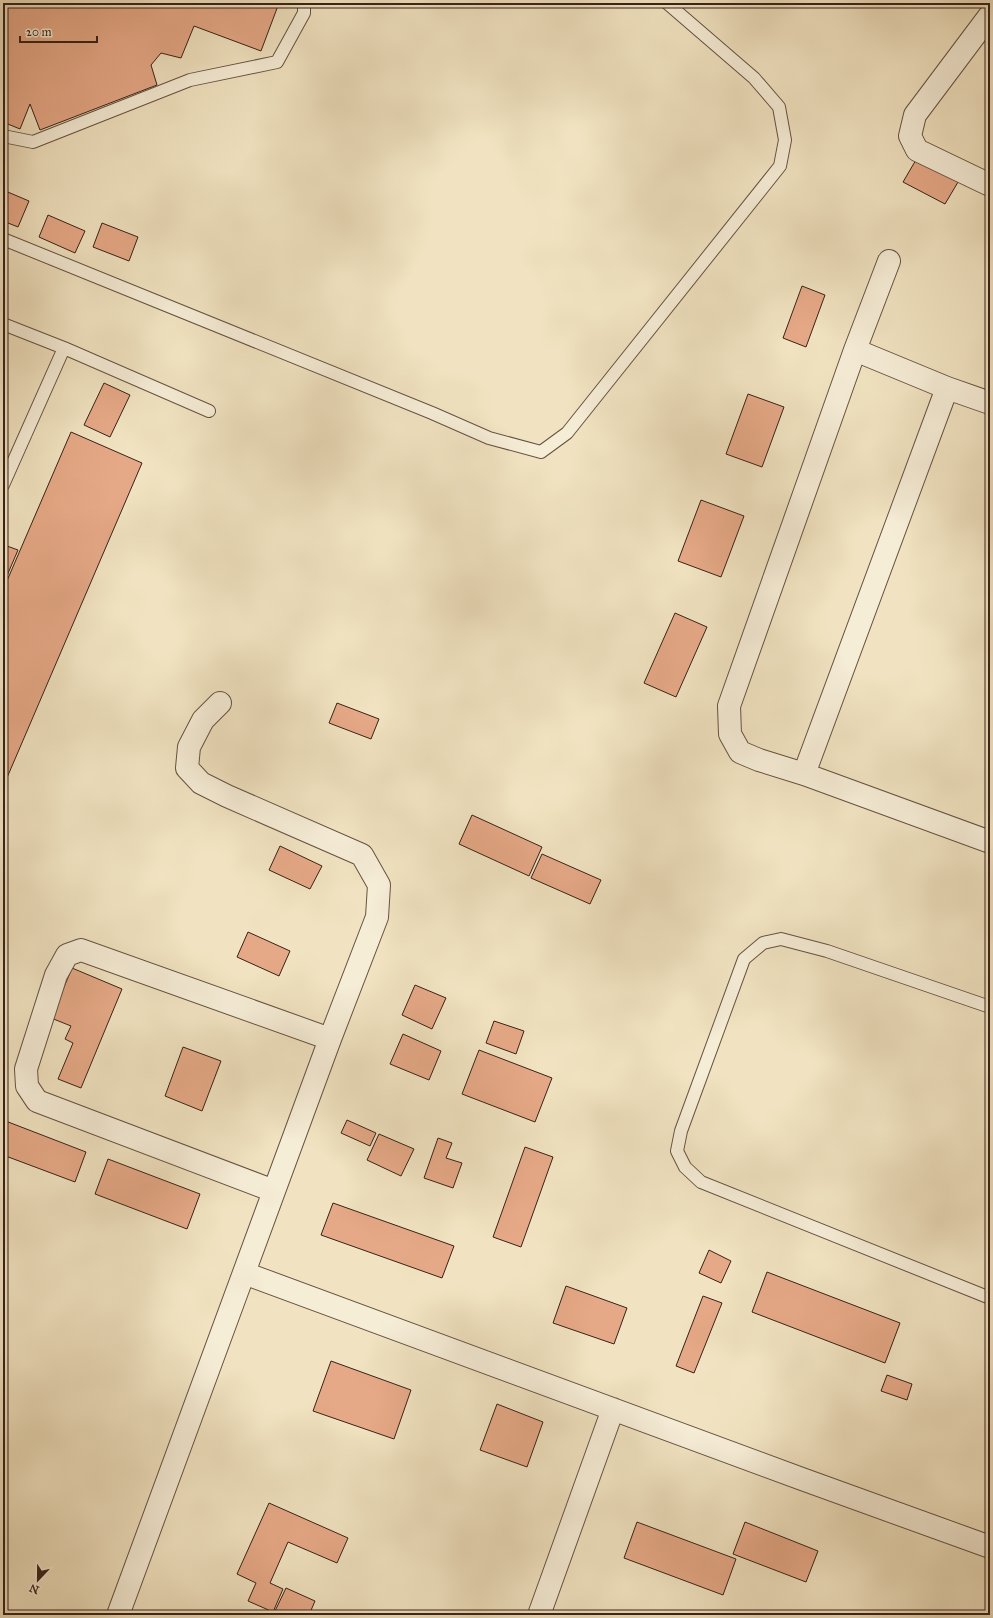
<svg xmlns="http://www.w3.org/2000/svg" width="993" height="1618" viewBox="0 0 993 1618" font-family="'IM FELL Great Primer',serif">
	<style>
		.building { fill: #e6a987; stroke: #382118 }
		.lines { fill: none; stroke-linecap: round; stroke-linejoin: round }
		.service-casing { stroke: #665242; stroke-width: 14 }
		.minor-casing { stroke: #665242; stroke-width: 24 }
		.service { stroke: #f6edd7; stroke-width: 12 }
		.minor { stroke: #f6edd7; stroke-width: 22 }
	</style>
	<rect width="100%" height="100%" fill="#f1e3c1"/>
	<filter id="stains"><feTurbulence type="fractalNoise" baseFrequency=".005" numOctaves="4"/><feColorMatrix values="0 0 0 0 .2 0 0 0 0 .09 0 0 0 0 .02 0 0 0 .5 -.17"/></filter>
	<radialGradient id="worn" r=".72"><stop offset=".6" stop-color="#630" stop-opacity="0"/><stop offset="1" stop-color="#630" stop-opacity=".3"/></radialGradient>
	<!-- building -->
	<path class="building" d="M3,3H279L261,51L194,26L181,58L161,53L151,65L157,85L40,130L30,104L20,129L3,122Z
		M920,153L961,177L945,204L903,182Z
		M3,190L29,201L18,227L3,221Z
		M48,215L85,231L75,253L39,237Z
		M102,223L138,237L129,261L93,247Z
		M802,286L825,295L806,347L783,338Z
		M104,383L130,395L110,437L84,425Z
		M748,394L784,407L762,467L726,454Z
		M71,432L142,463L3,787V590Z
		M701,500L744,516L721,577L678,561Z
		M7,546L18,550L3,585V556Z
		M675,613L707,627L676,697L644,683Z
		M337,703L379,719L371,739L329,723Z
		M472,815L542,847L529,876L459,844Z
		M280,846L322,866L310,889L269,870Z
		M542,854L601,880L590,904L531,878Z
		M248,932L290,951L279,976L237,957Z
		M72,968L122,989L81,1088L58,1079L73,1043L65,1039L71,1026L51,1018Z
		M415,985L446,998L432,1029L402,1015Z
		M494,1021L524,1031L516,1054L486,1043Z
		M403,1034L441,1051L429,1080L390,1064Z
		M183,1047L221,1061L202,1111L165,1096Z
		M479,1050L552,1078L535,1122L462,1094Z
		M3,1120L86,1152L75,1182L3,1155Z
		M347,1120L376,1133L370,1146L341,1133Z
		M379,1134L414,1149L401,1176L367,1160Z
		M438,1138L452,1143L446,1158L462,1163L453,1188L424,1178Z
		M525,1147L553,1157L521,1247L493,1237Z
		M108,1159L200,1194L187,1229L95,1194Z
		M333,1203L454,1246L442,1278L321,1235Z
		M709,1250L731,1261L721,1283L699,1273Z
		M767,1272L900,1323L885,1363L752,1312Z
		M566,1286L627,1308L614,1344L553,1323Z
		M703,1296L722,1303L694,1373L676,1366Z
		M331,1361L411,1390L394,1439L313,1411Z
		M887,1375L912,1384L907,1400L881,1391Z
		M497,1404L543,1422L527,1467L480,1450Z
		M269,1503L348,1538L337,1563L288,1542L270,1583L283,1589L273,1612L248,1601L256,1583L237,1574Z
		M637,1522L736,1559L723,1595L624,1558Z
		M745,1522L818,1551L806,1582L733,1554Z
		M286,1588L315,1601L309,1615H284L275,1611Z"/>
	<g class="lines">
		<defs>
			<path id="service" d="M3,136L33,142L190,80L277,62L304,13V3
				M3,239L432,413L489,438L541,452L567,433L780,166L785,140L779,107L754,78L667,3
				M3,324L64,348L209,411
				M3,485L64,348
				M990,1007L827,951L781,939L763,943L744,959L681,1131L677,1151L685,1167L701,1182L990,1298"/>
			<path id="minor" d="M990,15L915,115L910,136L917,150L990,185
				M889,261L855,350L729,706L730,734L740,752L759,760L804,774L990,842
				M855,350L947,388L990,403
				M804,774L947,388
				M274,1191L37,1101L27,1086L26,1069L56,975L67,955L81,950L330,1039
				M244,1273L802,1479L990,1547
				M118,1615L330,1039L377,917L379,885L362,855L227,796L201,783L187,768L189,747L203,720L220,703
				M539,1615L613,1409"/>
		</defs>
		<!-- service casing -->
		<use href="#service" class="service-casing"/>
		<!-- minor casing -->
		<use href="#minor" class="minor-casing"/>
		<!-- service -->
		<use href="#service" class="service"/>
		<!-- minor -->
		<use href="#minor" class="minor"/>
	</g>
	<!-- margin -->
	<rect width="993" height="1618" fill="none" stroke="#f1e3c1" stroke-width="16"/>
	<rect x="4" y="4" width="985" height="1610" fill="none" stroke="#382118" stroke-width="2"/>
	<rect x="8" y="8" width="977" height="1602" fill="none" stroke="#382118"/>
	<!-- north arrow -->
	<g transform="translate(38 1580) rotate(202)" stroke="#f6edd7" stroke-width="3" paint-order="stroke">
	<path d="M0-3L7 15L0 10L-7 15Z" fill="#382118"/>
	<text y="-6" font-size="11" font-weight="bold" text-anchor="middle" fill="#382118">N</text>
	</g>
	<!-- scale -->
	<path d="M20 36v6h77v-6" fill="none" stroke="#382118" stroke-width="2"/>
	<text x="26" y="36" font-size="12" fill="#382118" stroke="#f6edd7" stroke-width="3" paint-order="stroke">20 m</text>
	<rect width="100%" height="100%" filter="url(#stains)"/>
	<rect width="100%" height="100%" fill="url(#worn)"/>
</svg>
